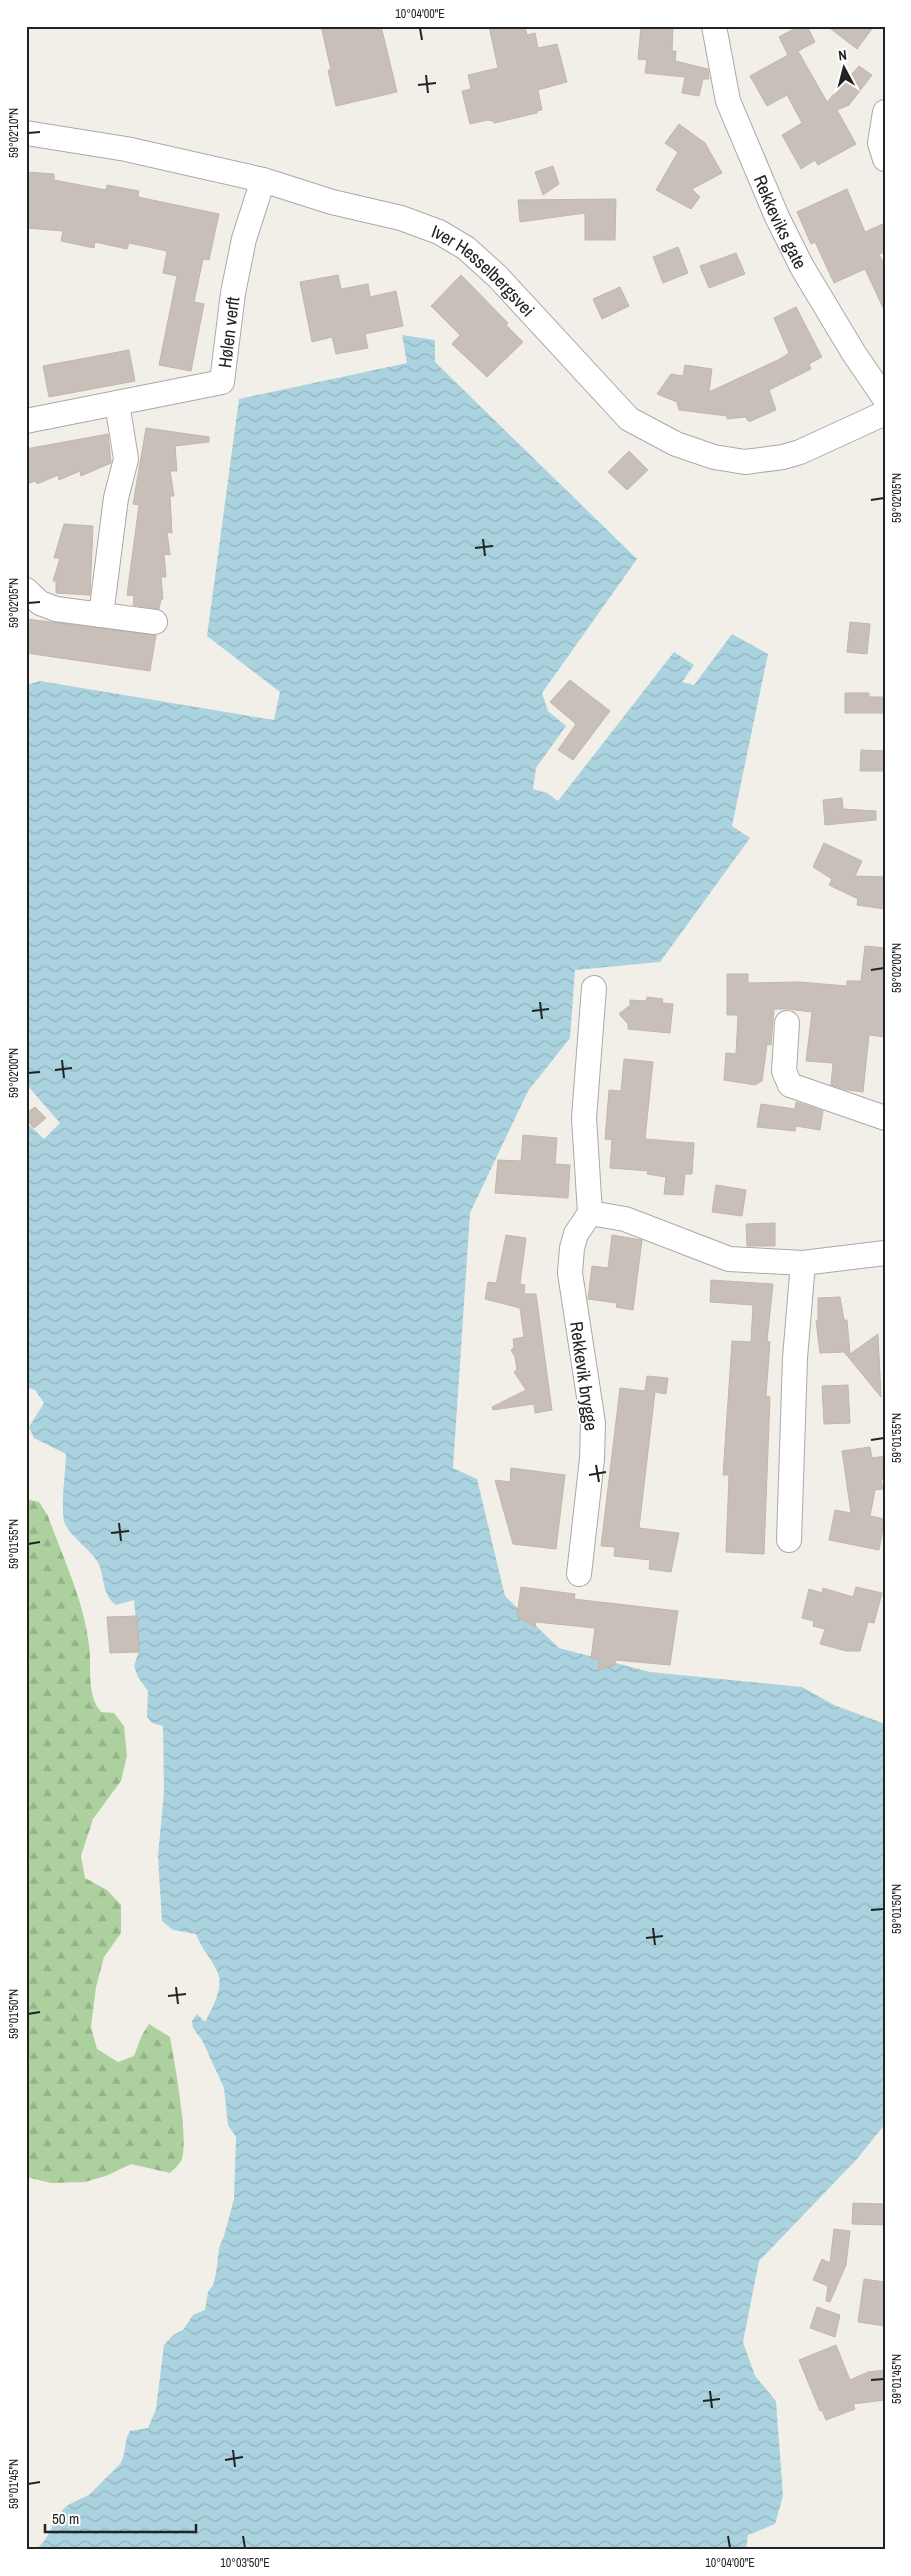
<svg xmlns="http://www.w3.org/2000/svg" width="911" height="2576" viewBox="0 0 911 2576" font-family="'Archivo Narrow',sans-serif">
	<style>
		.forest { fill: url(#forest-firs) }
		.water { fill: url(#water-waves) }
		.building { fill: #c7bfb8; stroke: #c4b6ab }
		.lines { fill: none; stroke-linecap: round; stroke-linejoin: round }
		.street-casing { stroke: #a9a9a9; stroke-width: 26 }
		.street { stroke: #fff; stroke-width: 24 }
		.ticks { fill: none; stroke: #222; stroke-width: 2 }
		.labels { text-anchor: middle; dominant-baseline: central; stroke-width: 4; stroke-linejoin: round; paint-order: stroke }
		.street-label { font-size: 18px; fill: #222; stroke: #fff }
		.neatline { fill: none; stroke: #222; stroke-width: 2 }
		.ticks-label { font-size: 12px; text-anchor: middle; fill: #222 }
	</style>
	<defs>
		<pattern id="forest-firs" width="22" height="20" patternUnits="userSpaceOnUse" patternTransform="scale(1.25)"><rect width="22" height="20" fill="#add19e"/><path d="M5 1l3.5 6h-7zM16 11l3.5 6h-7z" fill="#95b388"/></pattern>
		<pattern id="water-waves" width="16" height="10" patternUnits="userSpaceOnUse" patternTransform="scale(1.25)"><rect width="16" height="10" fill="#aad3df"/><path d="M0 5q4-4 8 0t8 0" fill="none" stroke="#92b5bf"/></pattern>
	</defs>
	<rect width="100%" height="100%" fill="#f2efe9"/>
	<!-- forest -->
	<path class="forest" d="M26,1499L39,1502L48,1516C63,1558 84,1601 89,1645C92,1668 86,1694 101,1712L114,1713L124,1726L127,1756L121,1781L93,1819L81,1856L85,1878L107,1890L121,1905V1933L104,1957L96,1987L91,2027L97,2049L118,2062L134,2056L142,2035L149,2024L170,2037C174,2060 190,2143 181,2161C179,2165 173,2170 170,2173L131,2164L106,2176L85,2182L51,2183L26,2177Z"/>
	<!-- water -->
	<path class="water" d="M402,335L435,340V362L637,559L542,693L548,711L566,726L536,768L533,789L547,793L558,801L674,652L694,665L682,682L694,685L732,634L768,654L732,826L750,838L660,962L575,970L570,1038L528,1091L470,1213L453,1468L477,1479L505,1596L559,1648L650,1672L802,1687L834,1705L885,1724V2124L857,2159L759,2261L743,2342L755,2376L776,2401L783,2496L775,2524L748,2535L746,2550H35C51,2537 49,2527 61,2512C68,2502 81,2500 90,2494C92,2492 118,2466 120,2464C127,2454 123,2441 130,2431L148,2428L156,2409L164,2345L173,2335L183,2330L193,2315L205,2310L208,2292L213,2285L216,2273L219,2248L224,2236L234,2199L236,2137L228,2125L224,2088L202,2040L193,2028L192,2021L197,2014L205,2022C212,2008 225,1987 217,1971C211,1958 201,1948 196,1934L173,1930L162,1921L158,1856L164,1792L163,1726L152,1723L147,1717L148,1691L138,1677L134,1666L139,1651L134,1600L116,1605C100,1593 106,1576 97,1561C89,1549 74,1539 66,1526C59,1515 66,1470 66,1454L34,1438L29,1427L44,1403L35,1390L26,1387V1122L44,1139L60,1123L26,1084V685L40,681L274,720L280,692L207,636L239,399L407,363Z"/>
	<!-- building -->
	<path class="building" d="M321,26H381L397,92L336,106L328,70H331Z
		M489,26H525L527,35L535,33L538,48L557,44L567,82L538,90L542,110L537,111V113L494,123L493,121L487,120L470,124L462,91L471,89L468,75L498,68Z
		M641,26H673L672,51H676L675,61L708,69L709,79H703L699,96L682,93L685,77L645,73L647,60L638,59Z
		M799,26H807L815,42L798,51L827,102L859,66L872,75L849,105L837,110L856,144L818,165L815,160L801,169L782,135L802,123L787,95L767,106L750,76L788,55L779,37Z
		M827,26H874L857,49Z
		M679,124L705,143L722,173L692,189L700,197L691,209L656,190L678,152L665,143Z
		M553,166L559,184L543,195L535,172Z
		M26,172L54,174V180L106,190L107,185L139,191L138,197L219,214L209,260L203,259L194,302L204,304L191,371L159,365L177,276L163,273L167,251L129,243L127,249L95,242L94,248L61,241L63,231L26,228Z
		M847,189L865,232L885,223V252L879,254L885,266V312L865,269L834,283L815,242L811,244L797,212Z
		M616,199L615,240H585V213L520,222L518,200Z
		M678,247L688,273L663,283L653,257Z
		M736,253L745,274L709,288L700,266Z
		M338,275L341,289L368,284L370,297L396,291L403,326L365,334L368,348L336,354L332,337L312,342L300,282Z
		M461,275L508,323L506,325L523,342L487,377L452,344L460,335L431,306Z
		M620,287L629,306L602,319L593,299Z
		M796,307L822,357L809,364L811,369L769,390L776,410L751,421H748L746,417L727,419V416L679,410L677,402L657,394L671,374L683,376L685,365L712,369L709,392L780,359L789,353L774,318Z
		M129,350L135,381L49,397L43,366Z
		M146,428L209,437V442L175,446L177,471H170L174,496H170L172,533L167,532L170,555L164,554L166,577H161L163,599H161L159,609L133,605L134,596L127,595L139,505L133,504Z
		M108,434L111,463L81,476L80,471L59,480L58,475L37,484L36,481L26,484V449Z
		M629,451L648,470L627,490L608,472Z
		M64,524L93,526L90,595L56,593V581H53L60,558H54Z
		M26,619L156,635L150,671L26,653Z
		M850,622L870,624L867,654L847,652Z
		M570,680L610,711L573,760L558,750L576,724L550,702Z
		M845,693H869V697H885V713H845Z
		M861,750L885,751V771H860Z
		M842,798L843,809L876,811V820L825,825L823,800Z
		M824,843L862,861L855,876L885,877V909L857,905L858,899L829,885L832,879L813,867Z
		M865,946L885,948V1037L869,1035L863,1092L847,1090L831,1085L833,1063L806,1061L812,1012L788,1009H774L771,1045L767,1044L762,1081L755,1085L724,1080L726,1053L736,1054L738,1015H727V974H748V983L799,982L847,986V981H861Z
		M647,997L663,999L662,1003L673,1004L670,1033L628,1029V1024L619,1014L630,1005V1000L646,1001Z
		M624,1059L653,1062L645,1139L694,1143L692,1174H685L683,1195L664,1194L666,1177L647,1174L648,1171L610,1168L612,1140L605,1139L609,1090L621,1091Z
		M796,1102L823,1111L820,1130L796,1126L795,1131L757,1127L761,1104L795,1109Z
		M35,1107L46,1118L34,1128L26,1120V1113Z
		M523,1135L557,1138L555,1164L570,1165L568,1198L495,1193L498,1160L521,1161Z
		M716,1185L746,1190L742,1216L712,1212Z
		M775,1223V1246H747L746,1224Z
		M506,1235L526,1238L520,1284L525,1285L524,1294H536L552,1410L535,1413L534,1404L493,1410L492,1407L526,1390L514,1372L517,1370L515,1357L511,1350L514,1347L513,1339L524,1337L520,1308L485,1299L488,1282L496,1283L497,1280Z
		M612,1235L642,1240L633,1310L616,1307L617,1303L588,1299L592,1266L608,1268Z
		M711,1280L773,1284L767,1341L770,1342L766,1396L770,1397L764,1554L726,1552L729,1475H723L732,1341L751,1342L753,1305L710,1302Z
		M840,1297L844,1320H847L850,1354L878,1334L881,1397L844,1352L820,1353L816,1321L818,1320V1298Z
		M647,1376L668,1378L666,1394L655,1392L639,1528L679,1533L671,1572L649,1569L650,1560L614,1556L615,1547L601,1546L620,1388L645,1391Z
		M848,1385L850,1423L824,1424L822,1386Z
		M870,1447L872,1458L885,1456V1479H881L883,1489L875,1490L870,1516L885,1519L879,1550L829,1540L835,1510L851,1513L842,1451Z
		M511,1468L565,1475L556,1549L513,1544L495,1480L510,1482Z
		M521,1587L575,1594L574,1599L678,1611L670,1665L615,1660V1665L598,1670L599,1659L591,1658L595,1628L536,1622L535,1627L517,1616Z
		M856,1587L882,1593L874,1623L868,1622L860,1651H846L820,1644L825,1629L813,1626L814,1621L802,1618L809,1589L822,1593L823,1588L853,1597Z
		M137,1616L139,1652L110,1653L107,1617Z
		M853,2203L885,2204V2225L852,2224Z
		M834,2229L850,2231L846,2265L830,2302L826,2301L828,2286L813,2280L822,2259L830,2263Z
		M864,2279L885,2282V2326L858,2322Z
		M817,2307L840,2315L835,2337L810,2328Z
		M836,2345L850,2380L868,2372L885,2370V2400L853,2404L855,2409L826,2420L822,2410L820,2411L799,2360Z"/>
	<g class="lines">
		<defs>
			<g id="street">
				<path id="s1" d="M714,26L728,101L777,217L802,267L853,352L885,399"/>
				<path d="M885,112L880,143L885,159"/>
				<path id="s2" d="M26,133L126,149L263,180L332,202L401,218L439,232L466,248L498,277L629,419L676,444L714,457L745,462L783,457L800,452L885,413"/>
				<path id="s3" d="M26,421L222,382L233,293L244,239L263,180"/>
				<path d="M26,590L40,603L56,609L155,622"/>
				<path d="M101,615L116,498L126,459L117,403"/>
				<path d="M787,1023L784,1071L790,1085L885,1118"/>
				<path d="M590,1213L625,1219L729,1259L803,1263L885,1253"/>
				<path d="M789,1540L795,1358L803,1263"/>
				<path d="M579,1574L592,1459L593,1423L570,1273L572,1248L576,1234L590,1213L584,1118L594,988"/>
			</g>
		</defs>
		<!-- street casing -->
		<use href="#street" class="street-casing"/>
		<!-- street -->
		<use href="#street" class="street"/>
	</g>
	<!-- ticks -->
	<path class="ticks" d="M420,28L422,40M426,75L428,93M418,85L436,83M28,133L40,132M871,500L884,498M483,539L485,556M475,548L493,546M28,603L40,602M871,970L884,968M540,1002L542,1019M532,1011L549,1009M62,1060L64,1078M55,1070L72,1068M28,1073L40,1072M871,1440L884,1438M596,1465L599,1482M589,1475L606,1472M119,1523L121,1541M111,1533L129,1531M28,1544L40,1542M871,1910L884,1909M653,1928L655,1945M646,1938L663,1936M176,1987L178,2004M168,1996L186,1994M28,2014L40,2012M871,2380L884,2379M710,2391L712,2408M703,2401L720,2399M233,2450L235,2467M225,2460L243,2457M28,2484L40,2482M243,2536L245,2548M728,2536L730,2548"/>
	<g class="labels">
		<!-- street labels -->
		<g class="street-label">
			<text stroke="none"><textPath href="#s1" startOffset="208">Rekkeviks gate</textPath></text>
			<text stroke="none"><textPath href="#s2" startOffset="484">Iver Hesselbergsvei</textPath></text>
			<text stroke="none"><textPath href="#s3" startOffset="250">Hølen verft</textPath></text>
			<text transform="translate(584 1376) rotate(82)">Rekkevik brygge</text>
		</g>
	</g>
	<!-- border -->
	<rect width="911" height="2576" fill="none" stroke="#ffffff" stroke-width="55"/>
	<!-- north arrow -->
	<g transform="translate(844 68) rotate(353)" stroke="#ffffff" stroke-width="4" paint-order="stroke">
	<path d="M0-4L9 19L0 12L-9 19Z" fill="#222222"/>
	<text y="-8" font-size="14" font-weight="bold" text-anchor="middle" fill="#222222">N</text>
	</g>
	<!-- scale -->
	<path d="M45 2524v8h151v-8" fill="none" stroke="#222222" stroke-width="2.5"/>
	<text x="52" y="2524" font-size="15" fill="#222222" stroke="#ffffff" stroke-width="4" paint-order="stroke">50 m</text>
	<rect x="28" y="28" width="856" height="2520" class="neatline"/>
	<g class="ticks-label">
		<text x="420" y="18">10°04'00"E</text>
		<text transform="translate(14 133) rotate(-90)" y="4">59°02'10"N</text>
		<text transform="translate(897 498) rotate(-90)" y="4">59°02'05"N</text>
		<text transform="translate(14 603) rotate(-90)" y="4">59°02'05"N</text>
		<text transform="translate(897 968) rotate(-90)" y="4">59°02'00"N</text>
		<text transform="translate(14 1073) rotate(-90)" y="4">59°02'00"N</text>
		<text transform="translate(897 1438) rotate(-90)" y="4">59°01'55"N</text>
		<text transform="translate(14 1544) rotate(-90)" y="4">59°01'55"N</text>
		<text transform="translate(897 1909) rotate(-90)" y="4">59°01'50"N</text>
		<text transform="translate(14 2014) rotate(-90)" y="4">59°01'50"N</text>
		<text transform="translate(897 2379) rotate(-90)" y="4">59°01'45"N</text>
		<text transform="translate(14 2484) rotate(-90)" y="4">59°01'45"N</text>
		<text x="245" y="2567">10°03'50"E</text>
		<text x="730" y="2567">10°04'00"E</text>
	</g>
</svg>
